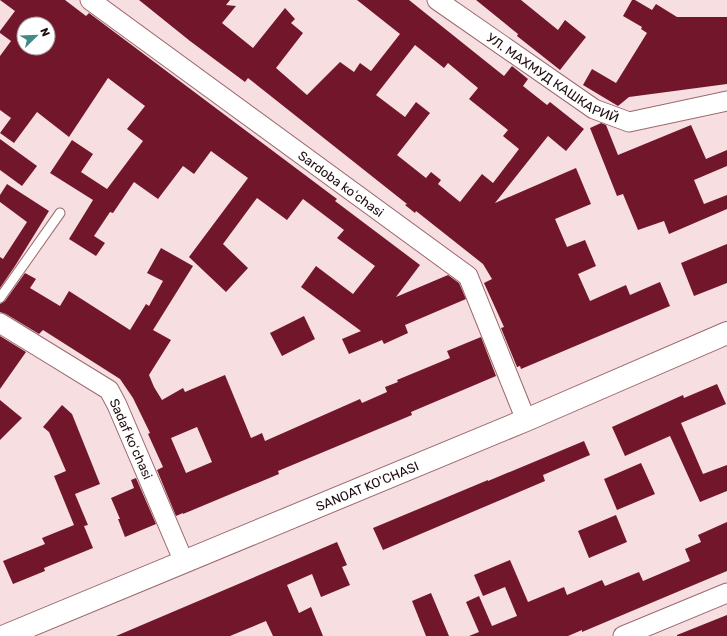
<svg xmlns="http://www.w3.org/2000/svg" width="727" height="636" viewBox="0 0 727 636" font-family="Rubik,sans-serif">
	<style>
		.building { fill: #72162c; fill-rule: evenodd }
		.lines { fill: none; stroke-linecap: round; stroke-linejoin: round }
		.service-casing { stroke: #9c686e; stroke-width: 11 }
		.minor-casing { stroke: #9c686e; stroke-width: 21 }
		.secondary-casing { stroke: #9c686e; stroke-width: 24 }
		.service { stroke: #fff; stroke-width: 9 }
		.minor { stroke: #fff; stroke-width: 19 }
		.secondary { stroke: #fff; stroke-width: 22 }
		.labels { text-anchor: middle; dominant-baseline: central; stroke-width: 4; stroke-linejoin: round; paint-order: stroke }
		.street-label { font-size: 13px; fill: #200d10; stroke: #fff }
	</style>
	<rect width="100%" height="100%" fill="#f7dfe1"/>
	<!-- building -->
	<path class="building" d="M0,0H65L86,16L89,13L337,199L335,201L420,265L396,297L448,275L459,283L466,299L405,325L408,333L384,344L382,340L349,354L342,339L361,331L301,287L316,266L353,294L375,266L337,238L344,230L303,199L287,220L257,198L223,244L248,268L226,292L189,257L248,178L211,151L194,174L183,166L158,199L134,182L113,213L110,212L94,236L105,243L96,256L69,239L93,200L50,173L72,140L93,154L81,172L107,189L143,141L127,129L145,106L108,78L69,137L37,112L14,143L0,133L11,118L0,110V56L11,41L0,33V31L15,11ZM24,24H48V48H24Z
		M139,0H230L226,5L236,6L222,23L253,48L285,8L295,19L291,23L303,33L276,68L307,95L340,62L354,72L360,63L371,71L400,34L357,0H409L504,76L512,66L528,79L523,86L547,105L550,102L584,129L566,151L548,136L495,203L576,168L591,204L555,219L567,247L585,240L596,266L578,274L590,301L626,285L630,295L660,282L670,306L521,369L520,366L517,367L501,328L504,327L484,283L492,279L483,264L416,211L415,213L405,205L407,204L248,78L245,82L190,41ZM415,45L444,68L448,63L478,88L469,99L508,130L503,136L519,149L493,183L482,174L460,202L438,184L441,180L431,172L426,178L397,155L430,113L416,102L405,117L376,95Z
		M476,0H521L558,30L565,20L586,37L560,70L517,36L518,34Z
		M632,0H635L652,10L656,4L677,17H727V84L629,97L618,106L583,85L592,69L616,83L647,33L641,29L642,27L623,16Z
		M601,123L606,125L618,155L691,125L706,159L727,150V166L694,180L704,204L727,195V209L669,234L664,221L638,230L623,194L617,196L590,128Z
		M0,139L37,166L22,186L0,170Z
		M7,184L49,211L15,266L0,288V257L3,259L27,222L0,202V195Z
		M727,244V283L694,296L681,263Z
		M161,248L193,266L153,330L171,340L149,375L154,387L162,400L183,388L185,392L225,375L251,438L262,433L265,441L360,399L362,403L387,392L385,387L398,382L397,380L450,358L447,351L481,337L496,376L411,412L412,415L278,471L279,474L183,514V513L176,516L157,470L163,467L148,434L150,433L133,398L120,379L43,330L39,334L6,314L0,312V304L5,301L25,273L36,279L30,288L60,306L69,291L130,330L146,304L149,306L163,281L147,273ZM197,427L212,462L186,473L171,438Z
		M304,316L315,339L282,356L270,333Z
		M0,336L26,352L0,389Z
		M717,384L726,404L681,423L703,474L727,465V491L700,502L670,436L625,456L612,427L683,395L684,398Z
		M0,400L22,418L0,440Z
		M62,405L72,414L100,484L75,494L88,525L84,526L93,548L44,568L45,571L13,584L3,561L45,544L42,538L74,525L54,476L66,471L49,432L43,427Z
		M584,441L590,455L543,475L545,481L383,550L373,528L488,480V481Z
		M641,463L655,494L617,510L604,479Z
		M136,478L156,524L125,537L118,519H120L111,498L134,488L131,480Z
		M616,515L627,542L589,558L578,531Z
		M727,522V571L582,632V630L568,636H469L479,632L466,602L479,596L492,626L517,616L505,587L483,596L474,575L510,560L528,602L564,587L567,595L602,580L605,586L639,572L643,581L690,561L685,549L701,542L698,535Z
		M337,542L347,565L342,567L350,585L321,597L312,574L287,585L299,613L311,607L323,636H273L266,621L230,636H116Z
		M431,593L449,636H426L412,601Z
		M727,615V636H677V635Z"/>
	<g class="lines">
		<defs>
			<path id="service" d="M0,298L60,213"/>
			<g id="minor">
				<path d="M90,0L468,276L526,420"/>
				<path id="s1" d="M437,0L594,109L629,122L727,101"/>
				<path d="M0,323L109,390L117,405L184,562"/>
				<path d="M623,636L727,593"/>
			</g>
			<g id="secondary">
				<path id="s2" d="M5,636L526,420L727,333"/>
			</g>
		</defs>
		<!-- service casing -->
		<use href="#service" class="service-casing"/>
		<!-- minor casing -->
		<use href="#minor" class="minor-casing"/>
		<!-- secondary casing -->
		<use href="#secondary" class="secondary-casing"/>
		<!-- service -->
		<use href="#service" class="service"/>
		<!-- minor -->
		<use href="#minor" class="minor"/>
		<!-- secondary -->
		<use href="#secondary" class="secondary"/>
	</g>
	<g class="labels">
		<!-- street labels -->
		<g class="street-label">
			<text stroke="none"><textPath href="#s1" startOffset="140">УЛ. МАХМУД КАШКАРИЙ</textPath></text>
			<text transform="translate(341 184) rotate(36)">Sardoba koʻchasi</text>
			<text transform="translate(131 439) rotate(66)">Sadaf koʻchasi</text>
			<text stroke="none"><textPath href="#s2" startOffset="392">SANOAT KO'CHASI</textPath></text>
		</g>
	</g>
	<!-- north arrow -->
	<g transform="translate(36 36) rotate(67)"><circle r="19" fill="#ffffff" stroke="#a69e9f"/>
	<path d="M0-3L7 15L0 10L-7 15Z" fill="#428a87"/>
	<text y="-6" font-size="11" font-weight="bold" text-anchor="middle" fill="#200d10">N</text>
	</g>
</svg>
